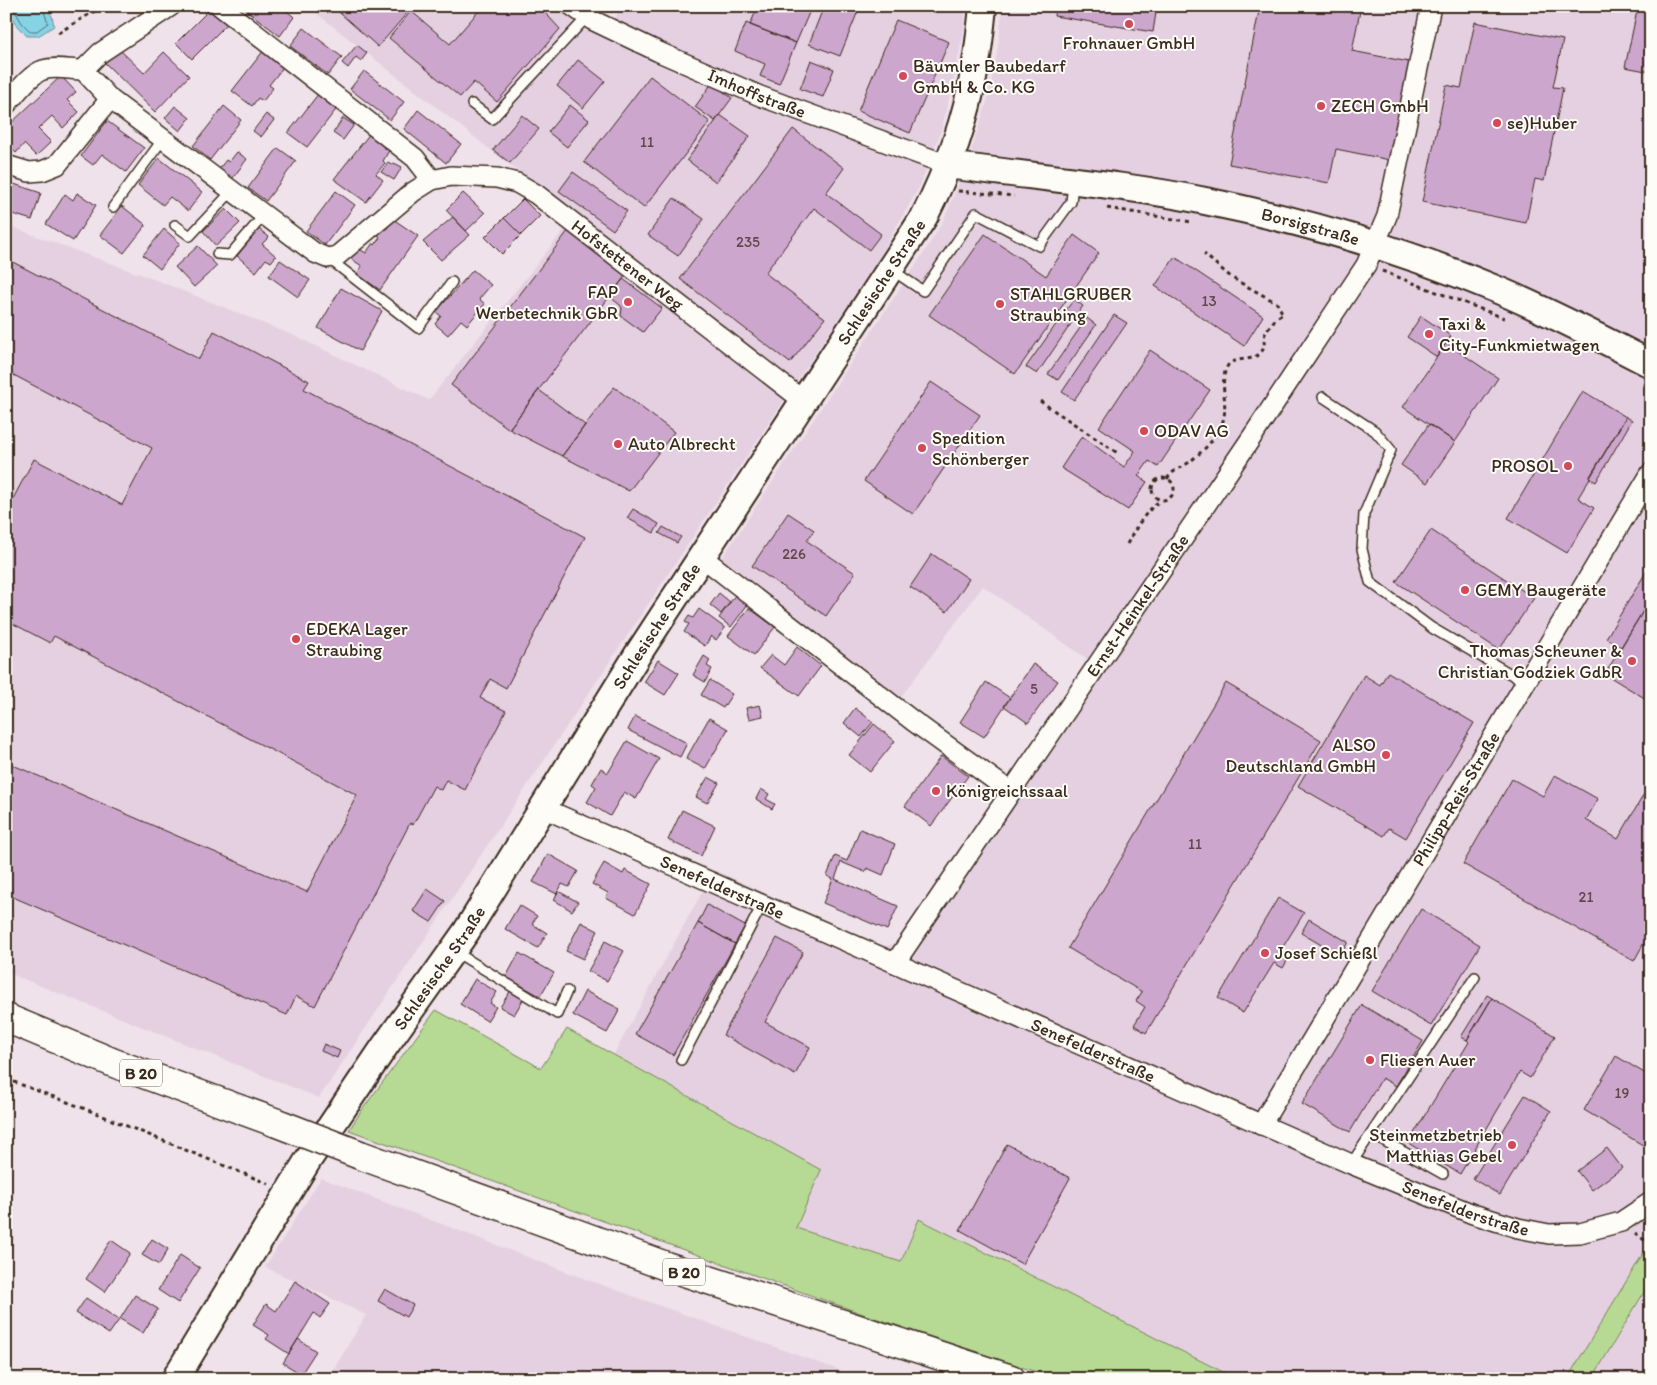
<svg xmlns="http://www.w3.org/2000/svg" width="1657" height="1385" viewBox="0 0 1657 1385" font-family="Itim,sans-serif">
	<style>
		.built { fill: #e5d0e1 }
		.green { fill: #b6d994; stroke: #788259 }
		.water { fill: #87d3e6; stroke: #698f96 }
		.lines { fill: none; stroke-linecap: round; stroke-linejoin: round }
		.shore { stroke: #596e6e; stroke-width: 1 }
		.building { fill: #cda6cd; stroke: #3b2a1e }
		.lane-casing { stroke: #3b2a1e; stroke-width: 12 }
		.street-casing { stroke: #3b2a1e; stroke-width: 22 }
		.secondary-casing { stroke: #3b2a1e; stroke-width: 30 }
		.highway-casing { stroke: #3b2a1e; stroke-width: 31 }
		.path { stroke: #3b2a1e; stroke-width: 3; stroke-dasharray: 4 4; stroke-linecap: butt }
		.lane { stroke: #fdfcf7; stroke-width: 9 }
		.street { stroke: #fdfcf7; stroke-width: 19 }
		.secondary { stroke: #fdfcf7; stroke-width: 26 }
		.highway { stroke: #fdfcf7; stroke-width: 28 }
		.highway-bridge-casing { stroke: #3b2a1e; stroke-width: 31; stroke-linecap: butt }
		.highway-bridge { stroke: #fdfcf7; stroke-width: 28 }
		.poi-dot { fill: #d1495b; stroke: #fdfcf7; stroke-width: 2 }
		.labels { text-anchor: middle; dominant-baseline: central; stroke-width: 4; stroke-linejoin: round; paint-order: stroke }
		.number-label { font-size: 15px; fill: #60494a }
		.shield { fill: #fdfcf7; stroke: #75695f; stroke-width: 1 }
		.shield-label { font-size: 16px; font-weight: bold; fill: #3b2a1e }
		.poi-label { font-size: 18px; fill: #3b2a1e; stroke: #fdfcf7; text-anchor: start }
		.street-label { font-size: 18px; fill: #3b2a1e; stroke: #fdfcf7 }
	</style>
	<rect width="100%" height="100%" fill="#efe2ea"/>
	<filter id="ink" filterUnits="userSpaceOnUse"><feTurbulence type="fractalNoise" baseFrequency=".02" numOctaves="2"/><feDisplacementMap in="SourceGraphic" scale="10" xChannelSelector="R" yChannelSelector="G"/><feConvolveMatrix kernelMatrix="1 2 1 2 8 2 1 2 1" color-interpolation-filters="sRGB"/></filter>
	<g filter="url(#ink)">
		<!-- built -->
		<path class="built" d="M307,6H591L615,20L620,6H966L964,30L954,78L941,131L920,186L875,264L319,1098L6,972V225L156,280L297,337L429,400L575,216Z
			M1003,6H1651V1379H1592L1649,1284L1644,1253L1567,1379H1246L1229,1375L919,1219L901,1262L795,1228L614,1054L714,870L882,946L892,945L900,939L1090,661L983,586L898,701L720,561L928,246L943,221L966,166L987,102L997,54Z
			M321,1178L588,1280L864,1379H328L366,1315L265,1267Z"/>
		<!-- green -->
		<path class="green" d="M436,1010L541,1068L567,1029L821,1170L796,1228L901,1262L919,1219L1229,1375L1246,1379H1057L863,1314L349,1130L362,1110Z
			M1644,1252L1649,1284L1592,1379H1567Z"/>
		<!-- water -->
		<path class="water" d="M6,6H46L52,16L54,26L38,36H27L17,26Z"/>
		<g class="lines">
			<!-- shore -->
			<path class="shore" d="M12,6L22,23L30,31H37L48,23L42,6"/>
		</g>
		<!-- building -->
		<path class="building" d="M241,6H281L294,17L280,36Z
			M332,6H413L378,47Z
			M483,6H539L560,29L497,102L474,82L460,97L389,38L411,11L450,44Z
			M758,6H812L796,43L750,25Z
			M824,6H860L840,56L809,44Z
			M1055,6H1157L1153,32L1054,16Z
			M1260,6H1361L1352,51L1409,62L1390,160L1336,149L1329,183L1229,164Z
			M1638,6H1651V72L1625,67Z
			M212,7L228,23L192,59L176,43Z
			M896,20L949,42L910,133L858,111Z
			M1475,22L1563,40L1553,87L1563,88L1544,181L1535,179L1526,223L1422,202L1446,85L1461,88Z
			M746,23L796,43L779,84L760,76L765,64L735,51Z
			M304,28L342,57L328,75L290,46Z
			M357,45L367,53L361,61L356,57L348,68L342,63Z
			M119,49L144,73L164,52L189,76L155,112L105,63Z
			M264,50L284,66L269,85L273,88L263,101L258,98L252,106L232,91Z
			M578,60L605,81L583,108L557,86Z
			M811,60L834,69L823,97L800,89Z
			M364,71L404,102L390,120L350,89Z
			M61,76L76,92L67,100L79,112L63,128L52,116L38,129L51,142L36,156L24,144L16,153L6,143V128Z
			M650,76L710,122L644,208L584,162Z
			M712,83L732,98L715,121L695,107Z
			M319,93L338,107L307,147L288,133Z
			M570,105L589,120L567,147L548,132Z
			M175,106L190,118L180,131L165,118Z
			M224,106L241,120L210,160L193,146Z
			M418,110L461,144L446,163L404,129Z
			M266,114L274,120L261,137L253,131Z
			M522,115L539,129L510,163L493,150Z
			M720,115L750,136L716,182L687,160Z
			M343,118L354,125L343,140L333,133Z
			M107,121L144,148L126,172L102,154L93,165L81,156Z
			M793,129L844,168L826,193L881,234L869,250L814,208L765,273L825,318L790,363L680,279Z
			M371,132L391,147L383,161L385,163L376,174L383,180L366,202L334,179Z
			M278,148L296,161L266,201L248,188Z
			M237,152L247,159L232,179L219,169L226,160L229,162Z
			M159,158L202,192L188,211L170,197L163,205L138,185Z
			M388,162L393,165L394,163L402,167L394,180L381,172Z
			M573,172L627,211L613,230L559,191Z
			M14,184L41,193L32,220L6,212V187L12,189Z
			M336,191L355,205L325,245L306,231Z
			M77,193L96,205L73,241L46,224L65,194L73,200Z
			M463,193L485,213L466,231L446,210Z
			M674,198L704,219L678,256L648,235Z
			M523,199L540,216L521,235L504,218Z
			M122,206L146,225L124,253L100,235Z
			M226,209L240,223L216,246L203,231Z
			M453,217L470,235L441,260L423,242Z
			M504,218L521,235L502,254L485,237Z
			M393,219L418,236L380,290L357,274L362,266L348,257L358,248L366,253L373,243L375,245L380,237L378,235L383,228L386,230Z
			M164,229L180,243L160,269L143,255Z
			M259,229L269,237L262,244L276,256L271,262L266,259L256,272L237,256Z
			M568,231L626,275L509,429L451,385Z
			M985,234L1046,276L1074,235L1099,253L1015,374L929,315Z
			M198,246L217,266L194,287L175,267Z
			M1175,257L1263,316L1244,346L1155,286Z
			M7,259L199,359L214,331L309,381L304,389L585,537L506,688L490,679L480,698L506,711L465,790L446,780L441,790L434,786L413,825L410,823L315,1006L296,996L287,1015L6,894V762L307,892L357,795L54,636L50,643L6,620V512L34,459L122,505L152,448L6,371Z
			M280,260L310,280L298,297L269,276Z
			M473,270L491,285L479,299L485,304L467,325L461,320L448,335L435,324L441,316L436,312Z
			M623,279L662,308L643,332L621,316L622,308L620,305L610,297Z
			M341,288L382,311L360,351L318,328Z
			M1074,299L1083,306L1037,374L1026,367Z
			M1114,315L1127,323L1074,400L1062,392Z
			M1421,316L1451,336L1437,357L1407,337Z
			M1087,318L1096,325L1058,380L1048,374Z
			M1446,343L1498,378L1455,442L1403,407Z
			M1150,350L1210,390L1158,467L1149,461L1138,476L1147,482L1128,510L1061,468L1082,436L1124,467L1135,451L1099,427Z
			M931,382L980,415L913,514L864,481Z
			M614,387L674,432L629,491L562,456Z
			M539,390L585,425L562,456L509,429Z
			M1583,391L1626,417L1578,498L1594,508L1567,553L1508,518Z
			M1626,417L1632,420L1596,482L1589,478Z
			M1429,424L1455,442L1427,483L1401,465Z
			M633,509L659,524L654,533L627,518Z
			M788,513L814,530L807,541L855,573L826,616L752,566Z
			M663,527L681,537L677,543L659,533Z
			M1431,530L1534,598L1499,650L1396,582Z
			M932,554L969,579L947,612L910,587Z
			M1651,564V598L1621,647L1606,638Z
			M719,593L730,602L721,614L710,605Z
			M736,594L748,604L731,627L719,618Z
			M1651,598V702L1605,674Z
			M749,608L775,627L754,655L728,636Z
			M699,609L725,628L716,640L711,636L705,646L684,632L689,624L685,622L689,616L693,618Z
			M797,647L821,666L799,696L760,668L771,655L784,665Z
			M704,656L710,660L707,666L712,669L705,682L693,675Z
			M658,660L679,673L665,695L644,682Z
			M1033,664L1058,681L1028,723L1004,706Z
			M1388,672L1474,723L1406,838L1389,828L1384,836L1298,786L1364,675L1380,685Z
			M710,680L732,694L723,708L701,695Z
			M986,682L1010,698L984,737L960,722Z
			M1226,683L1321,740L1146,1033L1134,1025L1145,1007L1136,1001L1142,992L1068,948Z
			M760,705L763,716L749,719L746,708Z
			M855,708L873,722L861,737L844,723Z
			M635,716L687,743L680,757L628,730Z
			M709,718L728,729L705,769L686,759Z
			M874,724L895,741L870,772L849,755Z
			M627,741L659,759L636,799L624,792L610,816L587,802L596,787L592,784L601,768L608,773Z
			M941,756L968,776L931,826L905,806Z
			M1555,775L1598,799L1586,820L1618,839L1651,782V930L1634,961L1463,864L1512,779L1543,796Z
			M708,777L719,783L707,803L696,797Z
			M761,789L769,794L766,799L775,804L772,809L756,799Z
			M682,810L715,826L701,856L668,840Z
			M860,829L895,844L883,875L867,868L865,872L841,862L835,879L898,906L887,930L823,903L833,879L827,876L835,856L847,861Z
			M548,854L578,871L569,887L562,884L557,894L533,882Z
			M604,863L623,874L625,870L651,884L635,914L606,898L608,893L592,884Z
			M427,889L445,901L431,922L413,911Z
			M558,891L578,902L572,911L554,900Z
			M1278,898L1304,913L1281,950L1290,956L1283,968L1274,963L1243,1013L1218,998Z
			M519,905L537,916L532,924L547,933L538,948L505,929Z
			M707,905L745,926L735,944L698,923Z
			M1421,909L1480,945L1431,1026L1372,991Z
			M1309,919L1348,942L1340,956L1301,933Z
			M581,922L598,931L583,959L566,951Z
			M698,923L735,944L673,1055L635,1034Z
			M777,938L803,952L765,1022L810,1047L795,1075L723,1035Z
			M605,941L624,951L607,981L588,971Z
			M519,953L554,973L540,996L506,977Z
			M475,979L497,992L490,1003L496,1007L487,1021L460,1004Z
			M511,990L524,998L514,1015L500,1007Z
			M585,991L620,1009L607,1033L573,1015Z
			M1487,995L1492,998L1467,1040L1461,1037Z
			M1492,998L1555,1036L1530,1078L1520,1072L1460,1174L1408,1143L1469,1042L1467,1040Z
			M1362,1005L1423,1041L1396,1086L1382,1078L1350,1132L1302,1104Z
			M324,1044L340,1051L337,1058L321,1051Z
			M1616,1056L1651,1077V1150L1584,1110Z
			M1525,1095L1551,1111L1500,1195L1473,1179Z
			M1007,1144L1070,1178L1022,1264L960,1230Z
			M1607,1148L1622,1168L1592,1190L1577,1171Z
			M152,1239L168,1249L159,1265L142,1255Z
			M111,1240L130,1253L105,1292L86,1279Z
			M180,1255L200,1268L178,1303L158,1290Z
			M295,1281L330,1304L320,1318L314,1313L289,1354L266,1339L269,1335L253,1325L266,1304L276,1311Z
			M385,1289L413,1305L406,1317L378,1301Z
			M135,1295L158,1309L143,1333L120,1319Z
			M86,1298L119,1320L109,1334L76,1313Z
			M298,1339L316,1351L301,1374L283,1363Z"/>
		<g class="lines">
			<defs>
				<path id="lane" d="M472,104L492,119L587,17
					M113,207L163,139
					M175,225L190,236L232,191
					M217,254L230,255L264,215
					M328,258L418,328L452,282
					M892,270L923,291L976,213L1039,246L1071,202L1073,184
					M1323,397L1375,431L1391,450L1364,514L1362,549L1370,582L1432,628L1526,683
					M454,951L557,1014L567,991
					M681,1060L762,905
					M1372,1134L1443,1174
					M1351,1164L1475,977"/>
				<g id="street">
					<path id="s1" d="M171,6L100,53L83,70L110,99L315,253L327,258L337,256L413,192L432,180L451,176L497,178L517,183L536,194L805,402"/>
					<path d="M220,6L415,158L432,180"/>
					<path id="s2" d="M572,6L592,20L659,52L760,96L948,165"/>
					<path d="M6,105C15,95 30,74 43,70C55,66 70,70 83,70"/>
					<path d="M6,165L29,172L42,171L57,165L110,99"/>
					<path d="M702,557L913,721L1011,792"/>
					<path id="s3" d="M543,808L1351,1164L1473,1214L1518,1228L1549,1234L1580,1233L1621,1222L1651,1202"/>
					<path id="s4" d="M895,963L1256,431L1366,265L1387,216L1431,6"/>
					<path id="s5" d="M1261,1125L1651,473"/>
				</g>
				<g id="secondary">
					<path id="s6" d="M948,165C1035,177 1124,184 1210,202C1308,222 1405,251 1498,290C1550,312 1600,338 1651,364"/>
					<path id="s7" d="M175,1379L308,1160L385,1046L466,932L638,654L924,217C948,170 966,120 975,68C979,47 981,27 983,6"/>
				</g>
				<path id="highway" d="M6,1018L114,1063L277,1123
					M360,1155L666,1266L1011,1379"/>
			</defs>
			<!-- lane casing -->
			<use href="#lane" class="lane-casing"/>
			<!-- street casing -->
			<use href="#street" class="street-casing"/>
			<!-- secondary casing -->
			<use href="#secondary" class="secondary-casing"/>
			<!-- highway casing -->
			<use href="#highway" class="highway-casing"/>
			<!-- path -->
			<path class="path" d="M58,33L103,6
				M958,191L1014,196
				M1107,208L1192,222
				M1382,271L1504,318
				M1643,384L1651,388
				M1040,401L1119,454
				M1152 489a11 11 0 1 1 22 0a11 11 0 1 1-22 0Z
				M1167,479C1172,471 1180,468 1188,463C1200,454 1215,440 1221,426C1230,408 1219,386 1226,369C1231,355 1250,363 1259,354C1266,348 1264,345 1264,337C1266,329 1276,317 1283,314L1277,303L1232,278L1204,254
				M1127,544C1136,528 1146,510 1161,500
				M6,1079L78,1106L269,1184
				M1635,1233L1651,1245"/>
			<!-- lane -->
			<use href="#lane" class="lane"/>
			<!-- street -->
			<use href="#street" class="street"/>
			<!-- secondary -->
			<use href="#secondary" class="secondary"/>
			<!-- highway -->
			<use href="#highway" class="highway"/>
			<defs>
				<path id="highway-bridge" d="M277,1123L360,1155"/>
			</defs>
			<!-- highway-bridge casing -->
			<use href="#highway-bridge" class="highway-bridge-casing"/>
			<!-- highway-bridge -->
			<use href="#highway-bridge" class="highway-bridge"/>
		</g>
	</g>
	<!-- markers -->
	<g class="poi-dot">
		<circle cx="1129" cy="24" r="5"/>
		<circle cx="903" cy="76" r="5"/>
		<circle cx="1321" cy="106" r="5"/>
		<circle cx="1497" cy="123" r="5"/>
		<circle cx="628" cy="302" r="5"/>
		<circle cx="1000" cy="304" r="5"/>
		<circle cx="1429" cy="334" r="5"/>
		<circle cx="1144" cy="431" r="5"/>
		<circle cx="618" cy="444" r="5"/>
		<circle cx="922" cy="448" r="5"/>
		<circle cx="1568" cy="466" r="5"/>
		<circle cx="1465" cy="590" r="5"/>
		<circle cx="296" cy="639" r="5"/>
		<circle cx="1632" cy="661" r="5"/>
		<circle cx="1386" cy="755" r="5"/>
		<circle cx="936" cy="791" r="5"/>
		<circle cx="1265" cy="953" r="5"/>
		<circle cx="1370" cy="1060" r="5"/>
		<circle cx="1512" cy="1145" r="5"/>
	</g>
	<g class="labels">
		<!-- number labels -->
		<g class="number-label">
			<text x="647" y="142">11</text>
			<text x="748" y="242">235</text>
			<text x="1209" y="301">13</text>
			<text x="794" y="554">226</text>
			<text x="1034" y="689">5</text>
			<text x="1195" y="844">11</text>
			<text x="1586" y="897">21</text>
			<text x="1622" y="1093">19</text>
		</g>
		<!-- shield labels -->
		<g class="shield">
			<rect x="120" y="1059.5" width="42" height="27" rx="4"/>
			<rect x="663" y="1258.5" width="42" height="27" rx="4"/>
		</g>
		<g class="shield-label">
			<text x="141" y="1073">B 20</text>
			<text x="684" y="1272">B 20</text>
		</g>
		<!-- poi labels -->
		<g class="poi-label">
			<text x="1129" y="43" text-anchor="middle">Frohnauer GmbH</text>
			<text x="913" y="66">Bäumler Baubedarf<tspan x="913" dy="21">GmbH &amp; Co. KG</tspan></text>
			<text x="1331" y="106">ZECH GmbH</text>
			<text x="1507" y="123">se)Huber</text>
			<text x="618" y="292" text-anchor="end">FAP<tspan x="618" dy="21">Werbetechnik GbR</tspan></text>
			<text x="1010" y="294">STAHLGRUBER<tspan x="1010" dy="21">Straubing</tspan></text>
			<text x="1439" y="324">Taxi &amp;<tspan x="1439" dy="21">City-Funkmietwagen</tspan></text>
			<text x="1154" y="431">ODAV AG</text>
			<text x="932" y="438">Spedition<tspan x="932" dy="21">Schönberger</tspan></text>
			<text x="628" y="444">Auto Albrecht</text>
			<text x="1558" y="466" text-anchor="end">PROSOL</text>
			<text x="1475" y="590">GEMY Baugeräte</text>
			<text x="306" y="629">EDEKA Lager<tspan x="306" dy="21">Straubing</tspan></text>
			<text x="1622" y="651" text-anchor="end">Thomas Scheuner &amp;<tspan x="1622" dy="21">Christian Godziek GdbR</tspan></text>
			<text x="1376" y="745" text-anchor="end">ALSO<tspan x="1376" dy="21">Deutschland GmbH</tspan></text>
			<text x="946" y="791">Königreichssaal</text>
			<text x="1275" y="953">Josef Schießl</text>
			<text x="1380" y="1060">Fliesen Auer</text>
			<text x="1502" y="1135" text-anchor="end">Steinmetzbetrieb<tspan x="1502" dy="21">Matthias Gebel</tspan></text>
		</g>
		<!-- street labels -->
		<g class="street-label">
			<text stroke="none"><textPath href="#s2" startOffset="205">Imhoffstraße</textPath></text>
			<text stroke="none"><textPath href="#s6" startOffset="368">Borsigstraße</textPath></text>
			<text stroke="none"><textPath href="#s1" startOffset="774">Hofstettener Weg</textPath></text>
			<text stroke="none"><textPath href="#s7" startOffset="1305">Schlesische Straße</textPath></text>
			<text stroke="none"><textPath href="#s4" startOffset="432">Ernst-Heinkel-Straße</textPath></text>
			<text stroke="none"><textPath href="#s7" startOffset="894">Schlesische Straße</textPath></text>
			<text stroke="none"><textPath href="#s5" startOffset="380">Philipp-Reis-Straße</textPath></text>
			<text stroke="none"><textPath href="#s3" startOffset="196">Senefelderstraße</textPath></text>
			<text stroke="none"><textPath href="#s7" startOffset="489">Schlesische Straße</textPath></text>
			<text stroke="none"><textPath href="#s3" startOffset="601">Senefelderstraße</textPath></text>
			<text stroke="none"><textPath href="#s3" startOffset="1006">Senefelderstraße</textPath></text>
		</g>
	</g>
	<!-- margin -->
	<rect width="1657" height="1385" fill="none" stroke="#fdfcf7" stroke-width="25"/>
	<rect x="12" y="12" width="1632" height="1360" fill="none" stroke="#3b2a1e" stroke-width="2" filter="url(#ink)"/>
</svg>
